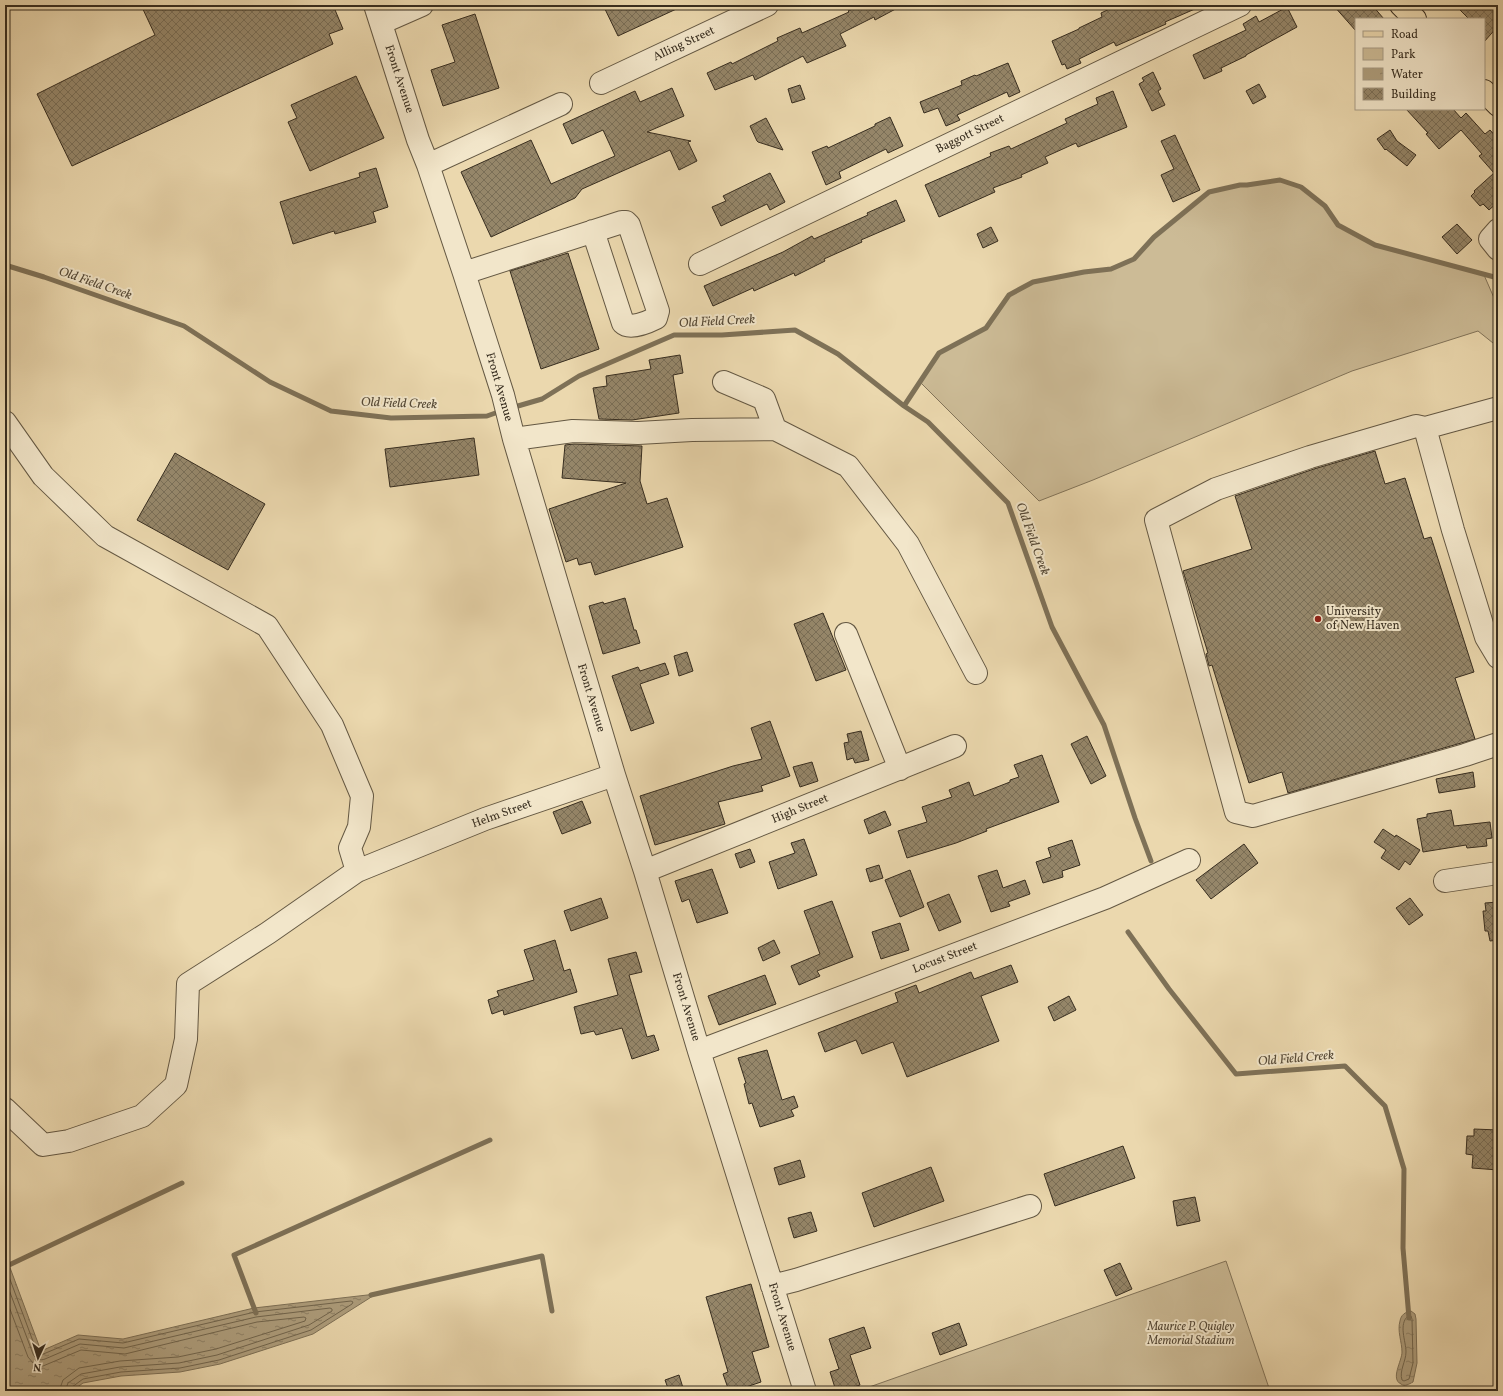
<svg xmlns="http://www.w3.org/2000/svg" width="1503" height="1396" viewBox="0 0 1503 1396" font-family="Vollkorn,serif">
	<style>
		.park { fill: #ccbb96; stroke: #82745a }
		.water { fill: url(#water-ripples); stroke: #7e7157 }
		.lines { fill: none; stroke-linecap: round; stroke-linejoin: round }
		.shore { stroke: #72664e; stroke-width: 1 }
		.stream { stroke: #7e7157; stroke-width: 5 }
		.building { fill: url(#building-cross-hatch); stroke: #372d1f }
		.minor-casing { stroke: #645843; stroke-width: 24 }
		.major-casing { stroke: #372d1f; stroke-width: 24 }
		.minor { stroke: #f2e6ca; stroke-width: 22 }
		.major { stroke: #ebd8ae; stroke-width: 22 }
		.poi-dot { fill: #8f2418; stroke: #f2e6ca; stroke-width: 1.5 }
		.labels { text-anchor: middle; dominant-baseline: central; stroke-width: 4; stroke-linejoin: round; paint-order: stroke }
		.street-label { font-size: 12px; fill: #372d1f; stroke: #f2e6ca }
		.poi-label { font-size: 12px; fill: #372d1f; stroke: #f2e6ca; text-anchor: start }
		.park-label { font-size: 12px; font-style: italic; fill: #554937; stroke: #f2e6ca }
		.water-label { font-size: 13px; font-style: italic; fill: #554936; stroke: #f2e6ca }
	</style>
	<defs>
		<pattern id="water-ripples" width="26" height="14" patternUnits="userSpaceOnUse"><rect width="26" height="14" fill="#ae9e7d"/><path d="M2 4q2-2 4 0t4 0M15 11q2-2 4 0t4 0" fill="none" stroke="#8e8166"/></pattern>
		<pattern id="building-cross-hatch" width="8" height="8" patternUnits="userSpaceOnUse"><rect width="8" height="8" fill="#958669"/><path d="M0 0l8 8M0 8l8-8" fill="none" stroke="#7a6e56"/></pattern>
	</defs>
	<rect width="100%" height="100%" fill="#ebd8ae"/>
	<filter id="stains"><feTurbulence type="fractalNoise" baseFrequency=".005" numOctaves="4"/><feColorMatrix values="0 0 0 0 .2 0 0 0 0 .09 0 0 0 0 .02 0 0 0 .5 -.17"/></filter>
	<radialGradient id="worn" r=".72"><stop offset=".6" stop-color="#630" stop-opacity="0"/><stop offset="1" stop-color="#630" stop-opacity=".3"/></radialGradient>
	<!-- park -->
	<path class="park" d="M1280,180L1301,187L1325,206L1338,225L1375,245L1484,275L1498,307V347L1478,331L1352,371L1093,480L1039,501L920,382L939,353L986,328L1009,295L1033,282L1084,272L1111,269L1134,259L1154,237L1209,192L1240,185Z
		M1226,1261L1270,1391H858Z"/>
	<!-- water -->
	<path class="water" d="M5,1261L9,1265L41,1351L78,1335L123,1339L254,1308L376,1294L313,1334L220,1364L180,1372L121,1376L83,1383L72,1391H5Z
		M1411,1311L1415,1314L1416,1319L1417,1363L1413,1382C1409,1384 1405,1387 1401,1384C1390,1379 1402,1361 1402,1352C1402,1342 1397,1331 1400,1321C1401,1315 1405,1312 1411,1311Z"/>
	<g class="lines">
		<!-- shore -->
		<path class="shore" d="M5,1266L37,1352L41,1355L79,1339L123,1343L255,1312L351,1301L353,1302L352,1304L311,1330L219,1360L180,1368L121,1372L83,1379L72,1387L70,1391
			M5,1279L33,1354C35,1359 40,1361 45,1359L80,1344L124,1348L256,1317L330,1308L332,1309V1311L309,1325L217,1355L179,1363L120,1367L81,1374L68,1383L65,1391
			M5,1296L28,1357L34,1364L43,1366L81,1350L125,1354L257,1322L304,1317L306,1318L305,1321L216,1349L178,1357L120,1361L79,1368L63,1380L59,1391
			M1408,1316H1411L1412,1319L1413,1363L1409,1379L1404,1381L1402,1380C1399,1371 1406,1361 1406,1352C1406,1341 1398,1324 1408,1316Z"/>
		<!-- stream -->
		<path class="stream" d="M5,265L44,277L184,326L270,382L331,411L391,418L487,416L501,411
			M904,406L939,353L986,328L1009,295L1033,282L1084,272L1111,269L1134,259L1154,237L1209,192L1240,185H1247L1280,180L1301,187L1325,206L1338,225L1375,245L1498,278
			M511,408L542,399L579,376L674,335H722L795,330L838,354L904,406L928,422L1008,503L1052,627L1104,725L1135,818L1151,861
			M1128,932L1169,989L1236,1074L1345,1066L1385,1106L1404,1169L1403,1248L1409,1318
			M9,1265L182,1183
			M371,1295L542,1256L552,1311
			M256,1313L234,1255L490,1140"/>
	</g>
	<!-- building -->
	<path class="building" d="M141,5H333L343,29L329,34L333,44L72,166L37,94L155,35Z
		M603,5H685L618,36Z
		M860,5H903L875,20L874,17L840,34L846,46L807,63L803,56L755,80L753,75L715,90L707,73L731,62L732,64L778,41L777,38L800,28L802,33L849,12L848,11Z
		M1118,5H1204L1165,22L1166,24L1116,46L1114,42L1079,59L1081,63L1067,69L1065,64L1062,65L1052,41L1079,29V28L1102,17L1101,13Z
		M1333,5H1372L1384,19H1356V31Z
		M1455,5H1498V26L1484,42V19H1469Z
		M1287,7L1297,27L1246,55V56L1221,68L1222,71L1204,79L1193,55L1246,30L1243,24L1256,16L1259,22Z
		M475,14L499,88L443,106L431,70L455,62L442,25Z
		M1008,63L1020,92L1009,97L1007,92L957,115L960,120L946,126L938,108L924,113L920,102L962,85L961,81L975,75L976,76Z
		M1153,72L1161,89L1158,91L1165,105L1152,111L1139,84L1144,81L1142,78Z
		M356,76L384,138L310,171L288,122L297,118L291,105Z
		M1259,84L1266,97L1253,104L1246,91Z
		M800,85L805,99L792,103L788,89Z
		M672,88L684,116L647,132L691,141L688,142L697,161L679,170L670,150L582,189L575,198L491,237L461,172L531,140L551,184L615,156L603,130L572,144L563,124L635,91L640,102Z
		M1113,91L1127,127L1078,147L1076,143L1045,157L1048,163L1021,175L1022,177L993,188L995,192L939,217L925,185L991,156L990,153L1009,146L1011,149L1067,123L1065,119L1098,104L1096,98Z
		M1406,109H1453L1461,118L1466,113L1485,134L1490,130L1498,139V202L1489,210L1483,204L1480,206L1471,196L1475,192L1474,191L1494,173L1479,156L1482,154L1461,130L1439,149L1426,134L1428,133Z
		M890,117L903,146L888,153L886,149L839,172L841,178L826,185L812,152L827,146L828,148L875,126V124Z
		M766,118L783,150L758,142L757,141L750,126Z
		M1390,130L1397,141L1416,155L1407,166L1386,149L1385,150L1377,139Z
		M1175,135L1200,190L1173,202L1161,175L1174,169L1161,141Z
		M376,168L388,207L373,212L376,222L335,234L334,231L293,244L280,202L360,177L359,173Z
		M770,173L785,202L770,210L767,204L721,226L712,207L726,201L723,196Z
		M896,200L905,221L861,240L862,242L824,259L825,261L795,276L794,273L754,291L753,288L713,306L704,286L783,252L812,236L814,239L868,215L867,213Z
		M1457,224L1472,240L1457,254L1442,237Z
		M991,227L998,241L983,248L977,234Z
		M568,253L599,349L541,369L510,271Z
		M680,355L683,373L673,375L679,413L632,420L599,419L593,388L607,386L606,376L651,369L649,360Z
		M474,438L479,475L390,487L385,449Z
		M574,444L642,446L640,481L647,504L667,498L683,547L595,575L591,562L579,565L577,558L566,562L549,509L626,483L562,478L565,445Z
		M1375,451L1385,484L1405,478L1424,539L1431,537L1474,672L1455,678L1475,739L1288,793L1282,772L1249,783L1212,665L1209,666L1206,654L1208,653L1183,571L1252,549L1235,496L1314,469Z
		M175,453L265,504L228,570L137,520Z
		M625,598L634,630H636L640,643L603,654L589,606L603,602L604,604Z
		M823,613L846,670L816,681L794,624Z
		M687,652L693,671L679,676L674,656Z
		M665,663L669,674L640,684L654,723L631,731L612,676L638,667L640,671Z
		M770,721L790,776L761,786L763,791L718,802L725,824L655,845L640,796L733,766L762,759L751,728Z
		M861,731L869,760L855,763L853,758L847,760L844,743L849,742L847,734Z
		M1087,736L1106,776L1091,784L1071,744Z
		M1042,755L1059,802L986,829L987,831L956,843L907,858L898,831L927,822L922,807L952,797L949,790L969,782L974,796L1010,782V780L1019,777L1014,765Z
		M812,762L818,781L800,787L793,767Z
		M1473,772L1475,787L1439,793L1436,779Z
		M582,801L591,823L562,834L553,812Z
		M1451,810L1454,826L1490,822L1492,838L1486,839L1487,846L1467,848L1466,845L1423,852L1417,819L1427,817V814Z
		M885,811L891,825L869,834L864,820Z
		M1383,829L1395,837L1396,835L1420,850L1410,865L1405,861L1399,870L1381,858L1386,850L1374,842Z
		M804,839L817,875L778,889L769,862L795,853L791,843Z
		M1072,840L1080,865L1062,871L1063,877L1043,883L1036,862L1051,857L1048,848Z
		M1244,844L1258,863L1211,899L1196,880Z
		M750,849L755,862L740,868L735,854Z
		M879,865L883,878L870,882L866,869Z
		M712,869L728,913L697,923L689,899L682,902L675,881Z
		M910,870L924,907L900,917L885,880Z
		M997,870L1003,888L1025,880L1030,894L1008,902L1010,906L991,912L978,876Z
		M949,894L961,922L939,931L927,903Z
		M601,898L608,918L571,931L564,911Z
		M1410,898L1423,915L1409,925L1396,908Z
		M832,901L853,957L817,971L820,976L799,985L791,966L820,954L804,911Z
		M1498,902V940L1490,941L1488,931H1485L1483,911H1486L1485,903Z
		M900,923L909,950L881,959L872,932Z
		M555,940L564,971L570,969L577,992L504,1015L503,1010L492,1014L488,1000L499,996L497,991L534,980L524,950Z
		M774,940L780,953L763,961L758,948Z
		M636,952L642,972L629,975L647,1037L654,1035L659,1050L632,1059L622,1028L596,1035L594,1031L581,1034L574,1007L618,995L608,959Z
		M1011,965L1018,982L981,996L999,1041L907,1077L893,1042L862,1054L856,1040L825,1052L818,1033L898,1002L895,993L916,985L919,993L971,972L974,979Z
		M765,975L776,1004L719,1025L708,996Z
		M1069,996L1076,1010L1054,1021L1048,1007Z
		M767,1050L782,1100L794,1096L798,1107L791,1110L794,1116L760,1127L752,1103L749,1104L744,1084L746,1083L738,1058Z
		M1474,1129L1498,1130V1170L1472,1168L1473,1155L1466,1154L1467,1136H1474Z
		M1123,1146L1135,1178L1055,1206L1044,1174Z
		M800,1160L805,1177L779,1185L774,1168Z
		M931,1167L944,1201L874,1227L862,1193Z
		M1195,1197L1200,1221L1177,1226L1173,1201Z
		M811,1212L817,1231L794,1238L788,1218Z
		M1120,1263L1132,1289L1116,1296L1104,1270Z
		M751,1284L769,1347L752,1352L761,1382L734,1391H729L723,1374L728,1372L706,1297Z
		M959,1323L967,1345L940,1355L932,1333Z
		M864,1327L871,1348L850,1355L860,1385L841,1391H836L830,1372L839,1369L829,1339Z
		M679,1375L684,1391H669L665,1380Z"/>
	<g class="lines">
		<defs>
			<path id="minor" d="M375,5L418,140L428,165L464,273L503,395L514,439L614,775L645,871L699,1051L805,1391
				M381,23L422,5
				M601,83L767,5
				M428,165L561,104
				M1498,230L1490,239L1498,249
				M700,264L1240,5
				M464,273L622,222H626L629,225L658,311L656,318C648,322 630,330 623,323L593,231
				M724,382L764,399L775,429
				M1498,408L1425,428L1453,530L1486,637L1498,657
				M5,422L43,476L105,536L267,626L332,725L362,796L359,827L350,848L357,871
				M1425,428L1416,426L1310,457L1216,489L1156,520L1236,812L1253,816L1465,755L1498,744
				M514,439L573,431L638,433L692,430L775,429L848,466L908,544L976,673
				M846,634L900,769
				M645,871L955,746
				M1445,881L1498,873
				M699,1051L1105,898L1189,860
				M5,1109L43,1145L69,1141L142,1116L176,1085L186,1039L188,984L268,933L357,871L485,819L614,775
				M772,1286L796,1280L1030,1206"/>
			<path id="major" d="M1401,5L1415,19
				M1484,91L1498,105"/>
		</defs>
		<!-- minor casing -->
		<use href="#minor" class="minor-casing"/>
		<!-- major casing -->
		<use href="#major" class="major-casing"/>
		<!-- minor -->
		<use href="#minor" class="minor"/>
		<!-- major -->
		<use href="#major" class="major"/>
	</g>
	<!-- markers -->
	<circle class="poi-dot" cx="1318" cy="619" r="4"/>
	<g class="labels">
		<!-- street labels -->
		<g class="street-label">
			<text transform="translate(684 44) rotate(-25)">Alling Street</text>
			<text transform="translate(399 79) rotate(72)">Front Avenue</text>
			<text transform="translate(970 134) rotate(-26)">Baggott Street</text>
			<text transform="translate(499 387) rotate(74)">Front Avenue</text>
			<text transform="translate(591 698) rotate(73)">Front Avenue</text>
			<text transform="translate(800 809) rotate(-22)">High Street</text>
			<text transform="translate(502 814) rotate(-20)">Helm Street</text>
			<text transform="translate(945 958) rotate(-21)">Locust Street</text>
			<text transform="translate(686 1007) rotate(73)">Front Avenue</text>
			<text transform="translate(782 1317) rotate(73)">Front Avenue</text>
		</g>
		<!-- poi labels -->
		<g class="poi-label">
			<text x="1326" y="612">University<tspan x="1326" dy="14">of New Haven</tspan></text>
		</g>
		<!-- park labels -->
		<g class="park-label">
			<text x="1191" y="1327">Maurice P. Quigley<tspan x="1191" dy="14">Memorial Stadium</tspan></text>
		</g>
		<!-- water labels -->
		<g class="water-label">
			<text transform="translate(95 284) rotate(19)">Old Field Creek</text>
			<text transform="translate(717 322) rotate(-3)">Old Field Creek</text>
			<text transform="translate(399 404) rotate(2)">Old Field Creek</text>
			<text transform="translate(1032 539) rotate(70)">Old Field Creek</text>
			<text transform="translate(1296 1059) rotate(-5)">Old Field Creek</text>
		</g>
	</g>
	<!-- margin -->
	<rect width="1503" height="1396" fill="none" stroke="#ebd8ae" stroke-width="20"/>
	<rect x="6" y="6" width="1491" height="1384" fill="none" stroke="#372d1f" stroke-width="2"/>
	<rect x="10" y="10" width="1483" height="1376" fill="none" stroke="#372d1f"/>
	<!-- legend -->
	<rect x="1355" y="18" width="130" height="92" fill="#f2e6ca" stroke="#a79c86"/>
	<rect x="1363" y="31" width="20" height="6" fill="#ebd8ae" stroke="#a79c86"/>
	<text x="1391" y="38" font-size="12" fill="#372d1f">Road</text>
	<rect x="1363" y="48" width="20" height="12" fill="#ccbb96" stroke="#a79c86"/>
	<text x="1391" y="58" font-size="12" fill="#372d1f">Park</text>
	<rect x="1363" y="68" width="20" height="12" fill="url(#water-ripples)" stroke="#a79c86"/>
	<text x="1391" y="78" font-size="12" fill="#372d1f">Water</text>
	<rect x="1363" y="88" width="20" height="12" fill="url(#building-cross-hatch)" stroke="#a79c86"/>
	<text x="1391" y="98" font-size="12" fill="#372d1f">Building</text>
	<!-- north arrow -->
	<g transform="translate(38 1358) rotate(184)" stroke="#f2e6ca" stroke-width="3" paint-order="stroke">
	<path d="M0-3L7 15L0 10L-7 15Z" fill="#372d1f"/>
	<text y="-6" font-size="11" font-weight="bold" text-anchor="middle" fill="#372d1f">N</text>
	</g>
	<rect width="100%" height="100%" filter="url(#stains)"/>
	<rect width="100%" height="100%" fill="url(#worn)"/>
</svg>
